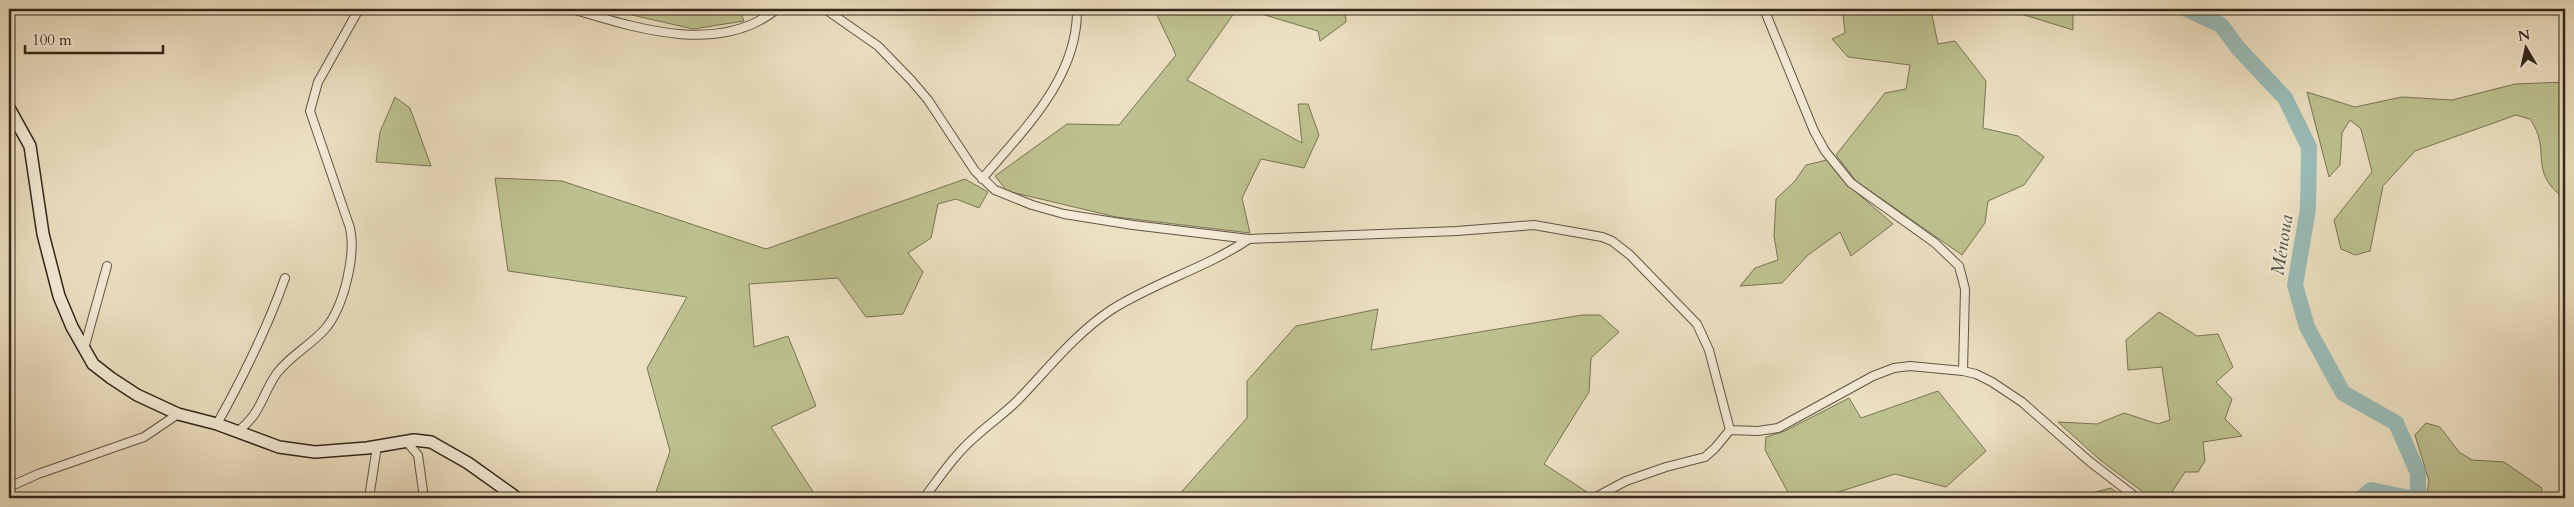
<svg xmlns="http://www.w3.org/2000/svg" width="2574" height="507" viewBox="0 0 2574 507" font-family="Cardo,serif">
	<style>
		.green { fill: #bdc18f; stroke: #787454 }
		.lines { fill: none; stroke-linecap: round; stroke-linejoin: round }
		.river { stroke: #99bcb7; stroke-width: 16 }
		.street-casing { stroke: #605442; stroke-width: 10 }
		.secondary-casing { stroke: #322618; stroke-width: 14 }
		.street { stroke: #f3ebd7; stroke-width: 8 }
		.secondary { stroke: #f3ebd7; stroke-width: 11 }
		.labels { text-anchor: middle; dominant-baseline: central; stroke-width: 4; stroke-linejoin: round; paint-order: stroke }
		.water-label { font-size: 19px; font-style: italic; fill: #515348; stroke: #f3ebd7 }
	</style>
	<rect width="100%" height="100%" fill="#ece0c2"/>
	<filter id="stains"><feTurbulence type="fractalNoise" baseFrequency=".004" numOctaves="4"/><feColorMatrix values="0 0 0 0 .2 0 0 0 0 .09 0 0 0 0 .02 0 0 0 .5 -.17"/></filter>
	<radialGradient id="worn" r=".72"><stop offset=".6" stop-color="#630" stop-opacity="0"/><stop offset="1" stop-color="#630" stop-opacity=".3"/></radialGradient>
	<!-- green -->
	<path class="green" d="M606,9H739L744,21L693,29Z
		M1154,9H1237L1187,80L1302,143L1298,104H1308L1319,135L1304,168L1261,159L1242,198L1250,233L1116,217L1007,191L995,176L1067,124L1119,125L1176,55Z
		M1245,9H1345L1346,22L1320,41L1318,31Z
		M1852,9H1946L1932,15L1938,44L1955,41L1986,81L1983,128L2018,136L2044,157L2024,185L1988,201L1985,223L1962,255L1856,181L1836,155L1885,93L1906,89L1910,65L1848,57L1832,39L1845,33L1843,14Z
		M2005,9H2073V30Z
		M2565,82V199C2526,170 2553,152 2530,119L2516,115L2415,151L2383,186L2370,251L2355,255L2341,249L2334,220L2372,172L2361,129L2350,120L2342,133L2340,165L2329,177L2307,92L2355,107L2402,97L2452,100L2515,84Z
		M395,97L410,108L431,166L376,162L380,132Z
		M1827,160L1849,186L1893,224L1851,256L1840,232L1808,255L1782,283L1740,286L1755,268L1778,260L1774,236L1776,199L1795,181L1806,165Z
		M495,178L562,181L766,249L965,179L988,192L979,208L956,199L938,204L931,238L908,253L923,272L903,314L866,317L838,278L749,284L754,347L788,336L816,406L771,427L817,498H654L670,451L647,368L687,297L508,271Z
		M1378,309L1371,350L1582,315H1600L1619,332L1591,358L1589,392L1544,464L1587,492L1585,498H1176L1247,418V381L1296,326Z
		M2159,312L2197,336L2218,334L2233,367L2216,382L2232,399L2225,419L2242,436L2203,442L2205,461L2198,472H2185L2168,498H2151L2100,460L2058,422L2097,424L2124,413L2158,424L2170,420L2162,367L2128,370L2126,340Z
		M1938,391L1986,451L1946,487L1895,474L1820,498H1791L1765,450L1766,437L1785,431L1849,398L1861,418Z
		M2426,423L2440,427L2459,452L2472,460L2504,462L2542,488L2540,498H2426L2429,481L2415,435Z
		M2111,488L2124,498H2072Z"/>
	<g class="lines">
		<!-- river -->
		<path class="river" d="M2186,9L2221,25L2238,48L2285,98L2309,147L2308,209L2295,285L2307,327L2343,393L2396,423L2418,473V495L2409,498L2371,490L2362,498"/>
		<defs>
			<path id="street" d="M572,9C636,28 719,56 777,9
				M825,9L878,46L911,80L928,100L975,171L995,190L1032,205L1064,214L1133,225L1249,239
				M1764,9L1814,131L1825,151L1851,183L1935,243L1959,266L1965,289L1963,371
				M982,179C1024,129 1078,78 1077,9
				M84,349L107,266
				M217,424C243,377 267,329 285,278
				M237,432C262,413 261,396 277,373C291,355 311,345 325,329C344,307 356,255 350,228L310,111L318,82L359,9
				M406,441L418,455L424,498
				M9,487L38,474L144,437L178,414
				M369,498L377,446
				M924,498C940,477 955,454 975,437C989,424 1005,413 1018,400C1048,369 1075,334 1111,310C1155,282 1206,268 1249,239L1457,231L1534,225L1602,237L1612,241L1630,255L1697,324L1709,350L1730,430L1758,431L1778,428L1873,376L1894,368L1910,366L1963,371L1976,374L1992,382L2022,402L2089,461L2137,498
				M1594,498L1626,481L1666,467L1705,457L1715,448L1730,430"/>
			<path id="secondary" d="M9,108L30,146L43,234L59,296L72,327L93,364L111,378L137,395L178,414L217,424L279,447L315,452L367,448L414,440L431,442L468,463L517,498"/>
		</defs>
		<!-- street casing -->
		<use href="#street" class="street-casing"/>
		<!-- secondary casing -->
		<use href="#secondary" class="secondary-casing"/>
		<!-- street -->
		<use href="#street" class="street"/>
		<!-- secondary -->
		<use href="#secondary" class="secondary"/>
	</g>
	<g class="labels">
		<!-- water labels -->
		<g class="water-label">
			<text transform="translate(2282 245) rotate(-81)">Ménoua</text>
		</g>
	</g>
	<!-- margin -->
	<rect width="2574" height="507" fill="none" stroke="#ece0c2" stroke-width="30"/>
	<rect x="10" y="10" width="2554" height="487" fill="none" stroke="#322618" stroke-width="2.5"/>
	<rect x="15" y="15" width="2544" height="477" fill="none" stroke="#322618"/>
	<!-- north arrow -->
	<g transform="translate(2526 48) rotate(351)" stroke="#f3ebd7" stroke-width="4" paint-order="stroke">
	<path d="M0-4L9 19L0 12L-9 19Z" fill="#322618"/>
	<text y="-8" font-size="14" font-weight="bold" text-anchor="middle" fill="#322618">N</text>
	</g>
	<!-- scale -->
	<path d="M25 45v8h138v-8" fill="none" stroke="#322618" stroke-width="2.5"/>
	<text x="32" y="45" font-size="15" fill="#322618" stroke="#f3ebd7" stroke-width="4" paint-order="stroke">100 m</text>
	<rect width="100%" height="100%" filter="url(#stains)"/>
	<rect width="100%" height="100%" fill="url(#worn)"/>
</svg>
